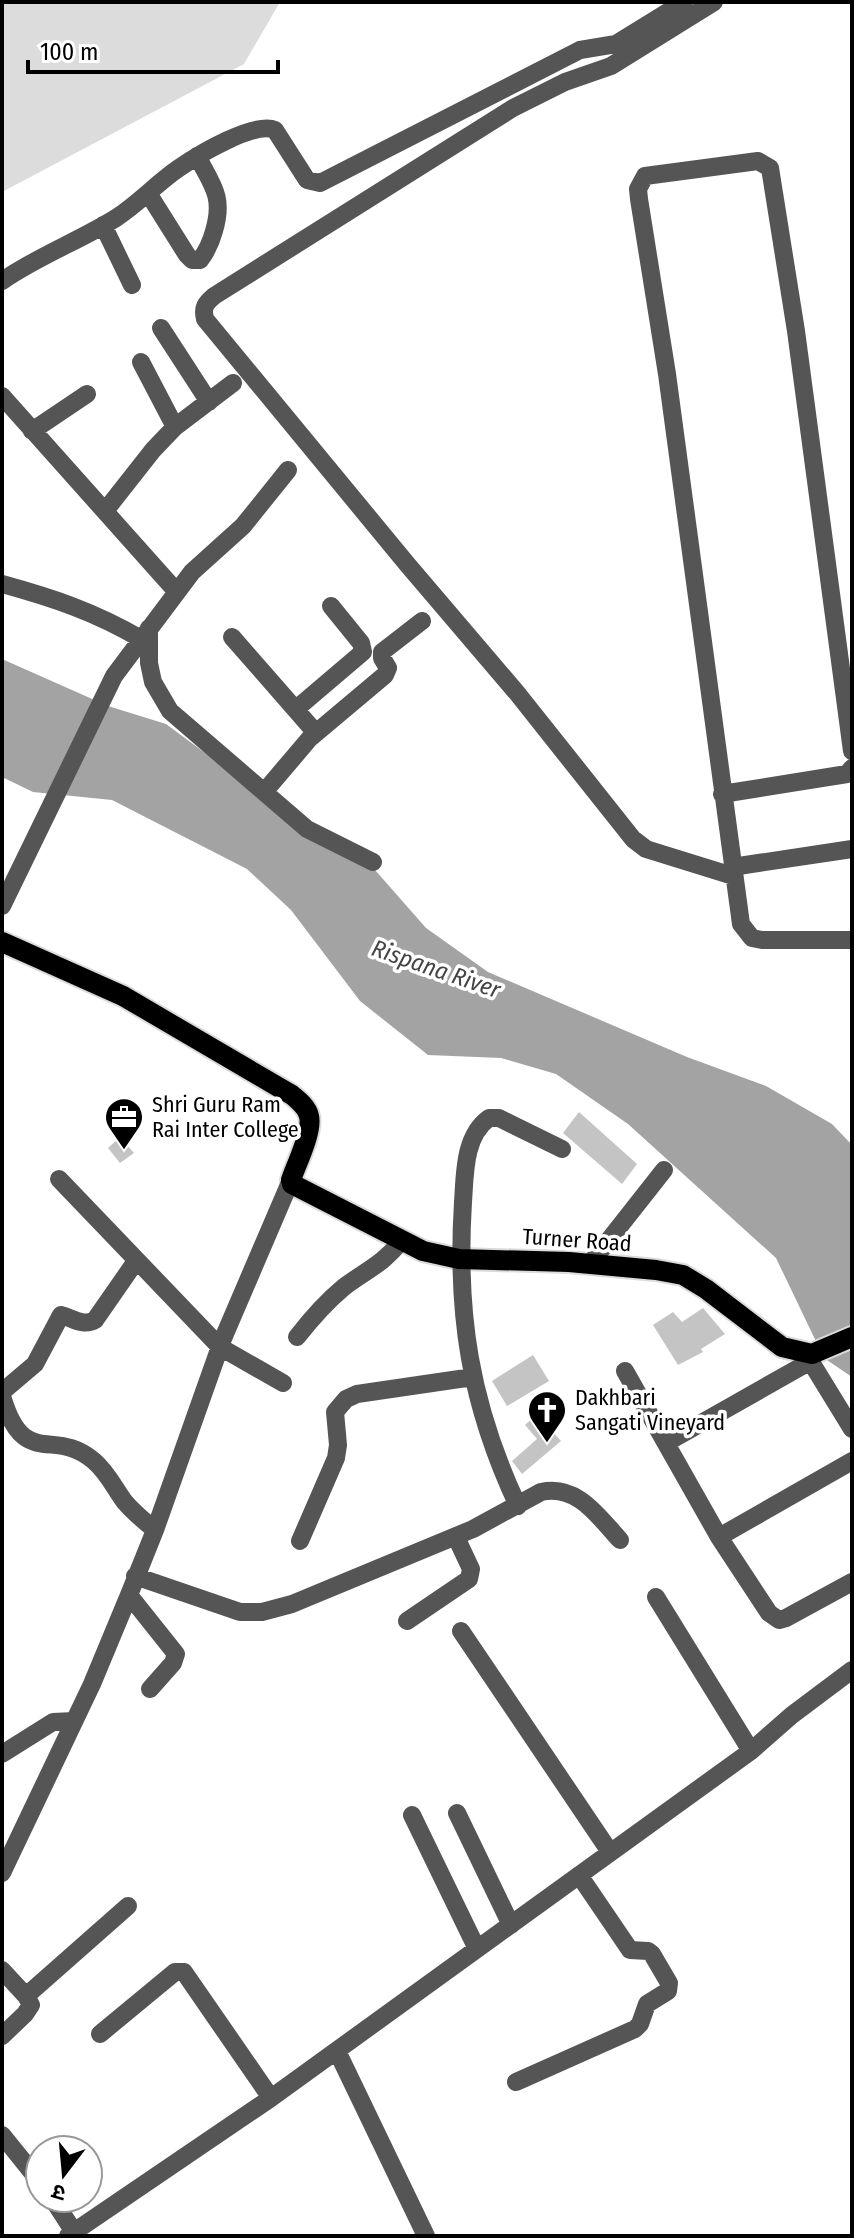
<svg xmlns="http://www.w3.org/2000/svg" width="854" height="2238" viewBox="0 0 854 2238" font-family="'Fira Sans Condensed','Noto Sans Devanagari',sans-serif">
	<style>
		.green { fill: #dcdcdc }
		.water { fill: #a3a3a3 }
		.building { fill: #c4c4c4 }
		.lines { fill: none; stroke-linecap: round; stroke-linejoin: round }
		.major-casing { stroke: #dbdbdb; stroke-width: 24 }
		.minor { stroke: #555; stroke-width: 18 }
		.major { stroke: #000; stroke-width: 20 }
		.labels { text-anchor: middle; dominant-baseline: central; stroke-width: 7; stroke-linejoin: round; paint-order: stroke }
		.poi-label { font-size: 22px; fill: #000; stroke: #fff; text-anchor: start }
		.street-label { font-size: 22px; fill: #000; stroke: #fff }
		.water-label { font-size: 24px; font-style: italic; fill: #444; stroke: #fff }
	</style>
	<rect width="100%" height="100%" fill="#fff"/>
	<!-- green -->
	<path class="green" d="M2,2H280L244,64L2,192Z"/>
	<!-- water -->
	<path class="water" d="M2,659L108,706L166,724L262,795L368,862L426,928L488,972L687,1057L766,1086L832,1124L852,1145V1377L824,1358L776,1258L628,1124L556,1074L501,1058L428,1055L360,1001L291,910L247,869L112,800L33,792L2,777Z"/>
	<!-- building -->
	<path class="building" d="M579,1112L637,1164L622,1184L563,1133Z
		M120,1137L134,1153L120,1163L108,1148Z
		M703,1308L725,1334L701,1349L703,1352L678,1365L653,1325L673,1312L682,1322Z
		M533,1355L549,1381L507,1406L492,1381Z
		M537,1414L561,1441L522,1474L512,1461L537,1439L525,1425Z"/>
	<g class="lines">
		<defs>
			<path id="major" d="M2,942L123,996L292,1095C299,1101 307,1107 309,1116C313,1131 296,1165 291,1180L292,1184L423,1251L459,1259L569,1262L656,1270L683,1275L706,1289L782,1347L812,1354L852,1337"/>
		</defs>
		<!-- major casing -->
		<use href="#major" class="major-casing"/>
		<!-- minor -->
		<path class="minor" d="M714,2L611,66L565,82L513,108L214,296C206,303 202,307 205,319L407,564L517,693L633,839L646,849L733,876
			M148,193L187,255L192,260H200C207,251 211,242 214,231C224,197 213,186 197,156
			M103,225L132,285
			M2,281C38,256 79,241 116,218C139,203 157,183 179,168C198,155 254,121 275,130L307,180L320,183L580,50L616,44L684,2
			M161,328L209,402
			M141,362L175,427
			M2,396L176,591
			M32,431L87,394
			M105,511L153,450L175,427L233,383
			M2,584C53,598 95,612 141,639
			M149,628V663L153,682L170,711L307,829L373,862
			M232,637L316,733
			M296,709L363,652L361,643L331,606
			M852,751L796,331L770,168L758,161L645,176L638,189L639,199L667,374L741,924L752,938L762,940H852
			M265,791L310,738L385,675L388,668L382,658V652L422,621
			M722,794L847,774L852,768
			M732,867L852,849
			M2,906L114,676L192,572L243,526L288,470
			M59,1179L220,1347L283,1383
			M590,1264L664,1170
			M297,1337C311,1319 326,1302 344,1287C368,1269 382,1265 402,1240
			M806,1354L852,1429
			M625,1371L719,1537L769,1613L779,1620L786,1618L852,1582
			M2,1392L35,1364L61,1315C73,1318 83,1327 95,1320L136,1261
			M2,1396C24,1471 54,1426 94,1461C107,1472 114,1487 124,1501C133,1512 144,1521 155,1530
			M666,1443L811,1361
			M518,1506C470,1404 456,1314 463,1202C465,1173 464,1136 489,1118H499L562,1149
			M719,1537L852,1461
			M300,1541L336,1458L338,1445L335,1412L346,1399L357,1394L473,1377
			M135,1576L240,1612H262L292,1604L473,1529L541,1492C577,1484 598,1516 620,1540
			M129,1595L176,1654L173,1663L150,1689
			M656,1597L751,1751
			M407,1621L469,1579L471,1569L456,1537
			M461,1631L610,1852
			M2,1754L53,1722L74,1721
			M457,1813L511,1925
			M412,1815L477,1949
			M2,1873L92,1684L129,1595L155,1530L222,1341L291,1180
			M2,1970L26,1996L31,2005L25,2014L2,2036
			M26,1996L128,1906
			M100,2034L175,1972H184L271,2098
			M337,2051L426,2236
			M516,2082L635,2029L640,2024L647,2004L668,1991L669,1983L652,1954L648,1951L630,1950L579,1875
			M2,2135L40,2182
			M52,2198L74,2232
			M68,2236L271,2098L751,1751L792,1715L852,1670"/>
		<!-- major -->
		<use href="#major" class="major"/>
	</g>
	<!-- icons -->
	<defs>
		<symbol id="office-pin" viewBox="-11 -11 22 30"><path d="M0 17L-7.5 6A9.5 9.5 0 1 1 7.5 6Z" fill="#000" stroke="#fff"/><path d="M-6-3h4V-5.5h4V-3h4V5H-6ZM-1-4.5V-3h2v-1.5ZM-6 0V1H6V0Z" fill="#fff"/></symbol>
		<symbol id="church-pin" viewBox="-11 -11 22 30"><path d="M0 17L-7.5 6A9.5 9.5 0 1 1 7.5 6Z" fill="#000" stroke="#fff"/><path d="M-1.2-6h2.4v3.5h3.3v2.4h-3.3V6h-2.4V-.1h-3.3v-2.4h3.3Z" fill="#fff"/></symbol>
	</defs>
	<g fill-rule="evenodd">
		<use href="#office-pin" x="102" y="1095" width="44" height="60"/>
		<use href="#church-pin" x="525" y="1388" width="44" height="60"/>
	</g>
	<g class="labels">
		<!-- poi labels -->
		<g class="poi-label">
			<text x="152" y="1104">Shri Guru Ram<tspan x="152" dy="25">Rai Inter College</tspan></text>
			<text x="575" y="1397">Dakhbari<tspan x="575" dy="25">Sangati Vineyard</tspan></text>
		</g>
		<!-- street labels -->
		<g class="street-label">
			<text transform="translate(577 1240) rotate(4)">Turner Road</text>
		</g>
		<!-- water labels -->
		<g class="water-label">
			<text transform="translate(436 969) rotate(19)">Rispana River</text>
		</g>
	</g>
	<!-- border -->
	<rect width="854" height="2238" fill="none" stroke="#000000" stroke-width="8"/>
	<!-- north arrow -->
	<g transform="translate(64 2174) rotate(196)"><circle r="38" fill="#ffffff" stroke="#999999" stroke-width="2"/>
	<path d="M0-6L14 30L0 20L-14 30Z" fill="#000000"/>
	<text y="-12" font-size="22" font-weight="bold" text-anchor="middle" fill="#000000">उ</text>
	</g>
	<!-- scale -->
	<path d="M28 60v12h250v-12" fill="none" stroke="#000000" stroke-width="4"/>
	<text x="40" y="60" font-size="24" fill="#000000" stroke="#ffffff" stroke-width="6" paint-order="stroke">100 m</text>
</svg>
